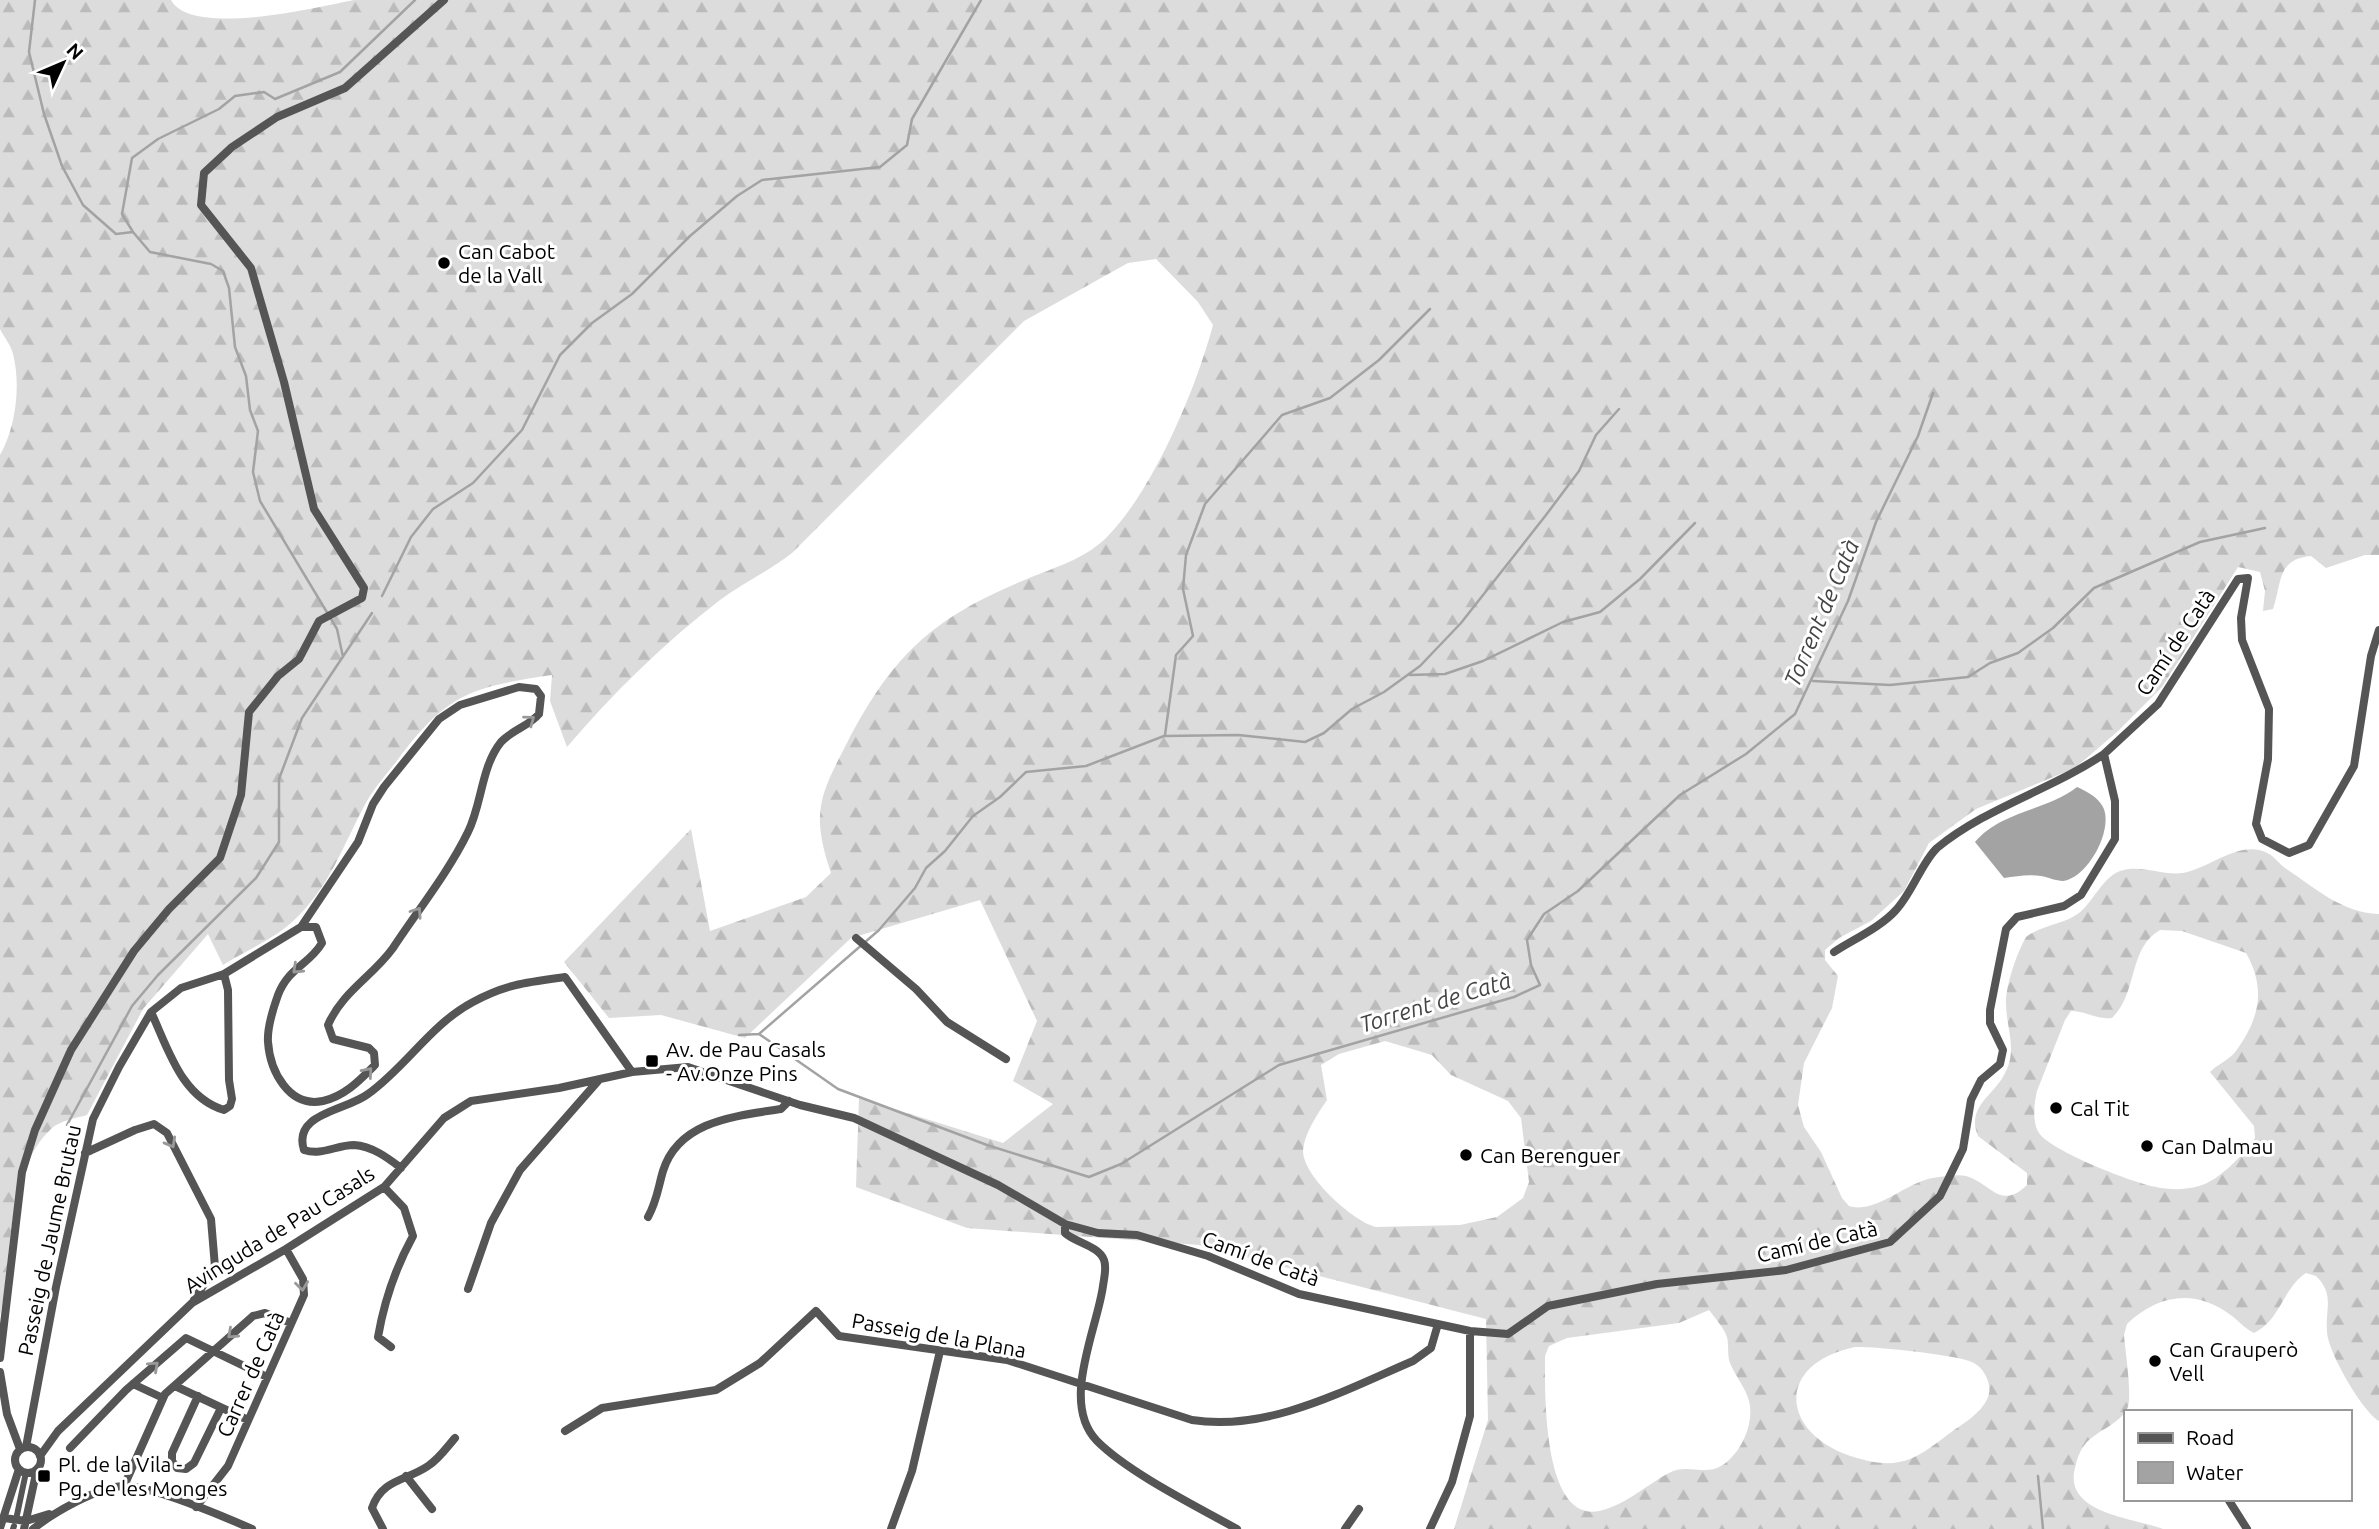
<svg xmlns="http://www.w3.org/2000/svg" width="2379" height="1529" viewBox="0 0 2379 1529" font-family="Ubuntu,sans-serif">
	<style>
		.forest { fill: url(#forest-firs); fill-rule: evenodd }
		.water { fill: #a3a3a3 }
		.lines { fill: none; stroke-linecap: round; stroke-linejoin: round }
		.stream { stroke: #a3a3a3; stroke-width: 2.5 }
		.pedestrian { stroke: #555; stroke-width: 6 }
		.minor { stroke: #555; stroke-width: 8 }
		.oneway { stroke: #999 }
		.poi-dot { fill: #000; stroke: #fff; stroke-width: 2.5 }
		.labels { text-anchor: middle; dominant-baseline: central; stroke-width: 6; stroke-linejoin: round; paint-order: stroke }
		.poi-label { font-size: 21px; fill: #000; stroke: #fff; text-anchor: start }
		.street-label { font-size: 21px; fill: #000; stroke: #fff }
		.water-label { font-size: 23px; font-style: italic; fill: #444; stroke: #fff }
	</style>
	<defs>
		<pattern id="forest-firs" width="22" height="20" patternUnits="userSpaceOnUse" patternTransform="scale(1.75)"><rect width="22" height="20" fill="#dcdcdc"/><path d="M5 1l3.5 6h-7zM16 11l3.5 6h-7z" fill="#bbb"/></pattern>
	</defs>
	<rect width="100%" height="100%" fill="#fff"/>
	<!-- forest -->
	<path class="forest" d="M0,0H171C191,38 319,7 354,0H2379V555H2365L2326,568L2311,556C2276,559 2282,584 2273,609L2263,611L2265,591L2260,572L2238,567L2162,687L2117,732L2075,768L1976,809L1929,843L1904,891L1871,921L1839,938L1825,950V960L1838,976L1832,1008L1804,1063L1798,1105L1804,1127L1821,1152L1842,1198L1849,1206C1877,1215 1908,1179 1939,1177C1947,1176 1958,1174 1966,1176C1991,1183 2000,1211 2027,1185V1173L1978,1136C1966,1107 1993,1096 2004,1075C2019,1049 2005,1027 2006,1000C2007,982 2017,953 2026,937C2041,925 2063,925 2079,913C2094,901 2102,878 2120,871C2141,864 2162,876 2183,873C2211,868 2241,838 2269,854C2275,857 2279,864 2285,868C2316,888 2340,912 2379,914V1421C2362,1411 2328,1352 2327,1332C2325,1308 2335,1295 2316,1276L2306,1273C2282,1289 2281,1320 2254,1333C2244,1328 2240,1322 2232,1316C2196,1288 2158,1294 2127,1324L2124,1335C2125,1349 2133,1399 2127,1409C2118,1425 2098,1430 2086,1443C2080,1450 2077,1459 2075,1468C2063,1514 2136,1518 2163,1529H1454L1488,1420L1486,1319L1199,1245L967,1228L856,1187L859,1098L1003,1143L1053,1104L1013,1081L1037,1021L980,900L851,938L745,1038L661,1015L609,1018L564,962L691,829L710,931L806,897L831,873C811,813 819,797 847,743C893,654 934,617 1027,579C1055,567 1083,560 1106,538C1153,491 1196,389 1213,325L1198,302L1156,259L1128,263L1024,321L792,553C769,571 743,583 720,600C664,643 613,693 567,747L550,701L552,675C470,687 446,694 396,762C386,775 375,787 367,801C343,844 331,887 291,923C273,939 245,951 223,965L208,934L143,1009L87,1115C76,1118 60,1121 52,1128C5,1171 13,1257 0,1316V455C16,427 21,385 13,354C11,345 4,337 0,329ZM2160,930L2182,931L2246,953C2266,988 2260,1018 2236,1051C2229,1060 2218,1064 2210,1072L2254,1126L2255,1138C2244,1154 2219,1181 2199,1186C2186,1190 2169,1190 2156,1187C2133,1183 2051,1151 2039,1133C2032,1122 2034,1103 2037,1091L2065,1020L2071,1011C2086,1011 2097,1020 2112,1018C2138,993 2128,948 2160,930ZM1385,1041L1432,1055L1451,1075L1508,1101L1521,1118L1529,1182L1523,1198L1497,1217L1460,1225L1376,1227C1354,1222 1302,1176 1303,1150C1305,1132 1317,1115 1327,1100L1321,1065L1339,1054ZM1709,1310C1715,1318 1724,1328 1727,1337C1729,1345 1727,1354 1730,1363C1735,1376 1746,1388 1749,1401C1755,1424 1740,1455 1721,1466C1705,1476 1686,1463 1669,1473C1646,1485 1626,1505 1599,1511C1542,1522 1545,1391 1545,1356L1549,1346L1567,1338L1679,1323ZM1855,1347C1873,1346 1958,1355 1972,1362C1984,1367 1993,1385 1988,1397C1981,1415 1960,1425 1946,1436C1931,1447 1917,1459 1899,1462C1885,1465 1871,1462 1857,1458C1780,1436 1773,1364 1855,1347Z"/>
	<!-- water -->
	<path class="water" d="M2077,787C2086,791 2098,797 2103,807C2114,829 2088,878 2063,881C2056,881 2048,877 2041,876C2028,874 2017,876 2004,878L1975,842C2001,811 2046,811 2077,787Z"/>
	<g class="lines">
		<!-- stream -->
		<path class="stream" d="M35,0L29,52L44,114L62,166L83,205L116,234L133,232L150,252L211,264L223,271L229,288L235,347L246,376L250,410L258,431L253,472L260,501L337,629L343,657
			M133,232L122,214L132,158L158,139L219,109L235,96L264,92L275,99L340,72L415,0
			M382,596L411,537L433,509L473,483L522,430L560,355L592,323L632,294L690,236L737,196L762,180L880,167L907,145L912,119L981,0
			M1410,675L1445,674L1483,661L1563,622L1600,612L1640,579L1695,523
			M1813,681L1890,685L1968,677L1990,663L2018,653L2053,628L2094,588L2200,542L2265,528
			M1165,735L1176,655L1193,636L1183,589L1186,555L1205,504L1282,415L1330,398L1379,360L1430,309
			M759,1034L879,930L915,888L926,868L945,851L973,816L1000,797L1026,772L1086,766L1164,736L1238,735L1305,742L1324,733L1352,709L1384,692L1420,666L1461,623L1546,515L1579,471L1596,435L1619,409
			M739,1035L759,1034L838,1089L987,1145L1089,1177L1121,1164L1279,1065L1514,997L1540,985L1531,965L1527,940L1544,914L1578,891L1680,795L1746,754L1795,714L1848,601L1876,522L1918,436L1933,393
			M67,1125L132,1006L158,975L256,878L279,842V779L302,718L372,613
			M2038,1476L2043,1529"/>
		<!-- pedestrian -->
		<path class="pedestrian" d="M17,1515L25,1477
			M13,1529L14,1526"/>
		<!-- minor -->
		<path class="minor" d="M856,938L916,989L947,1022L1006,1059
			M1834,952C1854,939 1881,927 1896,910C1912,893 1922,862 1937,848C1987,807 2051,790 2104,754
			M151,1012C168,1048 181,1097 224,1110L230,1106L232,1099L229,1080L228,990L224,974
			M85,1153L135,1130L154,1124L167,1133L211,1219L215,1267L194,1300
			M401,1168C388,1158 372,1146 354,1145C336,1145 322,1156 304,1150C292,1113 346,1111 368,1094C406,1067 431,1024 473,1002C506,984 528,982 565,977L632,1072
			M384,1187L404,1208L413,1236C396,1267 384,1302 378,1337L391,1347
			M648,1217C657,1201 658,1188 663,1171C679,1120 737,1116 781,1109L789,1101
			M1065,1224V1233C1076,1243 1099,1246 1104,1260C1107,1268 1104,1278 1103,1286C1097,1330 1060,1403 1097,1441C1129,1473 1196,1506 1237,1529
			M468,1289L491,1223L520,1170L598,1081
			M0,1358L22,1172L35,1130L71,1050L134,951L169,909L220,858L241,795L249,712L278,676L299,659L319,621L362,598L364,588L314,509L284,382L251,268L201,205L204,173L232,147L277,117L345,88L444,0
			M0,1372L7,1414L20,1449
			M133,1384L163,1398
			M175,1386L248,1420
			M198,1396L172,1453V1461L177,1468L186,1469L194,1463L221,1408
			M565,1431L602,1408L716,1390L760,1363L816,1311L839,1336L1007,1360L1192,1420C1268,1432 1345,1390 1413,1361L1431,1348L1438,1324
			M26,1447L56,1287L93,1119L119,1067L151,1012L181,988L224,974L301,927H316L322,943C309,965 289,967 278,995C273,1009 267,1028 268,1042C270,1071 289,1108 323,1101C345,1096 360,1080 375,1065L374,1053L369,1048L333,1039L328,1025C342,992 373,976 393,948C418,910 448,873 468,832C482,804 481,767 501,742C512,730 529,726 539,714L541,696L536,689L519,687L460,705L439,719L384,787L373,804L358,842L301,927
			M15 1460a13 13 0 1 1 26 0a13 13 0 1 1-26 0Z
			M70,1448L126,1390L186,1338L267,1377
			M40,1456L58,1431L192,1303L286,1249L384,1187L444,1118L471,1101L559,1088L632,1072L688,1067L800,1105L854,1118L998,1185L1065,1224L1098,1233L1137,1235L1208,1256L1299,1294L1470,1331L1508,1334L1548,1306L1657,1284L1786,1270L1890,1242L1940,1196L1963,1149L1971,1100L1981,1080L2000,1064L2003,1050L1990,1023V1010L2006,929L2017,917L2064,906L2081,895L2115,839V801L2104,754L2158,704L2238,579L2248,578L2241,618L2242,640L2269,709L2268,759L2256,824L2262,839L2289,853L2309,845L2354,766L2371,656L2379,630
			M406,1476L432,1509
			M124,1486L165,1394L253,1316L265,1313L291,1323
			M2228,1499L2247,1529
			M196,1507L228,1466L304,1295L303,1279L286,1249
			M4,1518L26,1521L49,1514
			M0,1528L19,1469
			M24,1529L37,1469
			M33,1529C53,1513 99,1486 125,1486C152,1486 225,1517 252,1529
			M383,1529L372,1508C382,1479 406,1481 428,1466C439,1459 447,1447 455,1438
			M891,1529L912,1471L940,1351
			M1345,1529L1359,1509
			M1430,1529L1452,1482L1470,1416V1331"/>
	</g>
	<!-- one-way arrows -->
	<defs><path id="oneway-chevron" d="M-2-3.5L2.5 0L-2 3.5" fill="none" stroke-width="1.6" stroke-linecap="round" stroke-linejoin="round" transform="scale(1.75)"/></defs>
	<g class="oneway">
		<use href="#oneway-chevron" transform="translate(530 720) rotate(-37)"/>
		<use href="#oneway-chevron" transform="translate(417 912) rotate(-56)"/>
		<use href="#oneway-chevron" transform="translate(297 969) rotate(137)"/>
		<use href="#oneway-chevron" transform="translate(368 1072) rotate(-49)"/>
		<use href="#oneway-chevron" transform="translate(171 1143) rotate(61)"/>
		<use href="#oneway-chevron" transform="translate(302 1286) rotate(83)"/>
		<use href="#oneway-chevron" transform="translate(232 1334) rotate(138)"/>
		<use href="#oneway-chevron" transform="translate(154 1366) rotate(-42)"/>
	</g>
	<!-- markers -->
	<g class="poi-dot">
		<circle cx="444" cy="263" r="7"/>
		<rect x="645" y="1054" width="14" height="14" rx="3.5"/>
		<circle cx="2056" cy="1108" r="7"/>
		<circle cx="2147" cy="1146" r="7"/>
		<circle cx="1466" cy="1155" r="7"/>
		<circle cx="2155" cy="1361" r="7"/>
		<rect x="37" y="1469" width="14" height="14" rx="3.5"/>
	</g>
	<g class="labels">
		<!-- poi labels -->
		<g class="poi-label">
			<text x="458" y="251">Can Cabot<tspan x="458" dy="24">de la Vall</tspan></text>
			<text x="666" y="1049">Av. de Pau Casals<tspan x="666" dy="24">- Av.Onze Pins</tspan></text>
			<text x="2070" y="1108">Cal Tit</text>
			<text x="2161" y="1146">Can Dalmau</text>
			<text x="1480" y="1155">Can Berenguer</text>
			<text x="2169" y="1349">Can Grauperò<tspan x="2169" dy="24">Vell</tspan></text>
			<text x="58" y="1464">Pl. de la Vila -<tspan x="58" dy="24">Pg. de les Monges</tspan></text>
		</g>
		<!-- street labels -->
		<g class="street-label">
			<text transform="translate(2175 642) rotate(-56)">Camí de Catà</text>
			<text transform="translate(279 1229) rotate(-32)">Avinguda de Pau Casals</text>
			<text transform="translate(49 1240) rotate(-78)">Passeig de Jaume Brutau</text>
			<text transform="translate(1817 1241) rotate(-13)">Camí de Catà</text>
			<text transform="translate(1261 1258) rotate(20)">Camí de Catà</text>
			<text transform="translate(939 1335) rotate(10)">Passeig de la Plana</text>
			<text transform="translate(250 1374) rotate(-66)">Carrer de Catà</text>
		</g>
		<!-- water labels -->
		<g class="water-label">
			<text transform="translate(1821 613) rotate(-67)">Torrent de Catà</text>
			<text transform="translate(1435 1002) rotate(-17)">Torrent de Catà</text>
		</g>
	</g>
	<!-- legend -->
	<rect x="2124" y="1410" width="228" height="91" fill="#ffffff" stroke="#999999" stroke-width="2"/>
	<rect x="2138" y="1433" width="35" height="10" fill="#555555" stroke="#999999" stroke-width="2"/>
	<text x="2186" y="1445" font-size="21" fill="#000000">Road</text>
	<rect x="2138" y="1462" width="35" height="21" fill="#a3a3a3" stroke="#999999" stroke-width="2"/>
	<text x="2186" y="1480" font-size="21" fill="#000000">Water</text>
	<!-- north arrow -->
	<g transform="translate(63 63) rotate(46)" stroke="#ffffff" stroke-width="5" paint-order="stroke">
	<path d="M0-5L12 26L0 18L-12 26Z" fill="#000000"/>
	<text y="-10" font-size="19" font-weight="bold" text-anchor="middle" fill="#000000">N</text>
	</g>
</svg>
